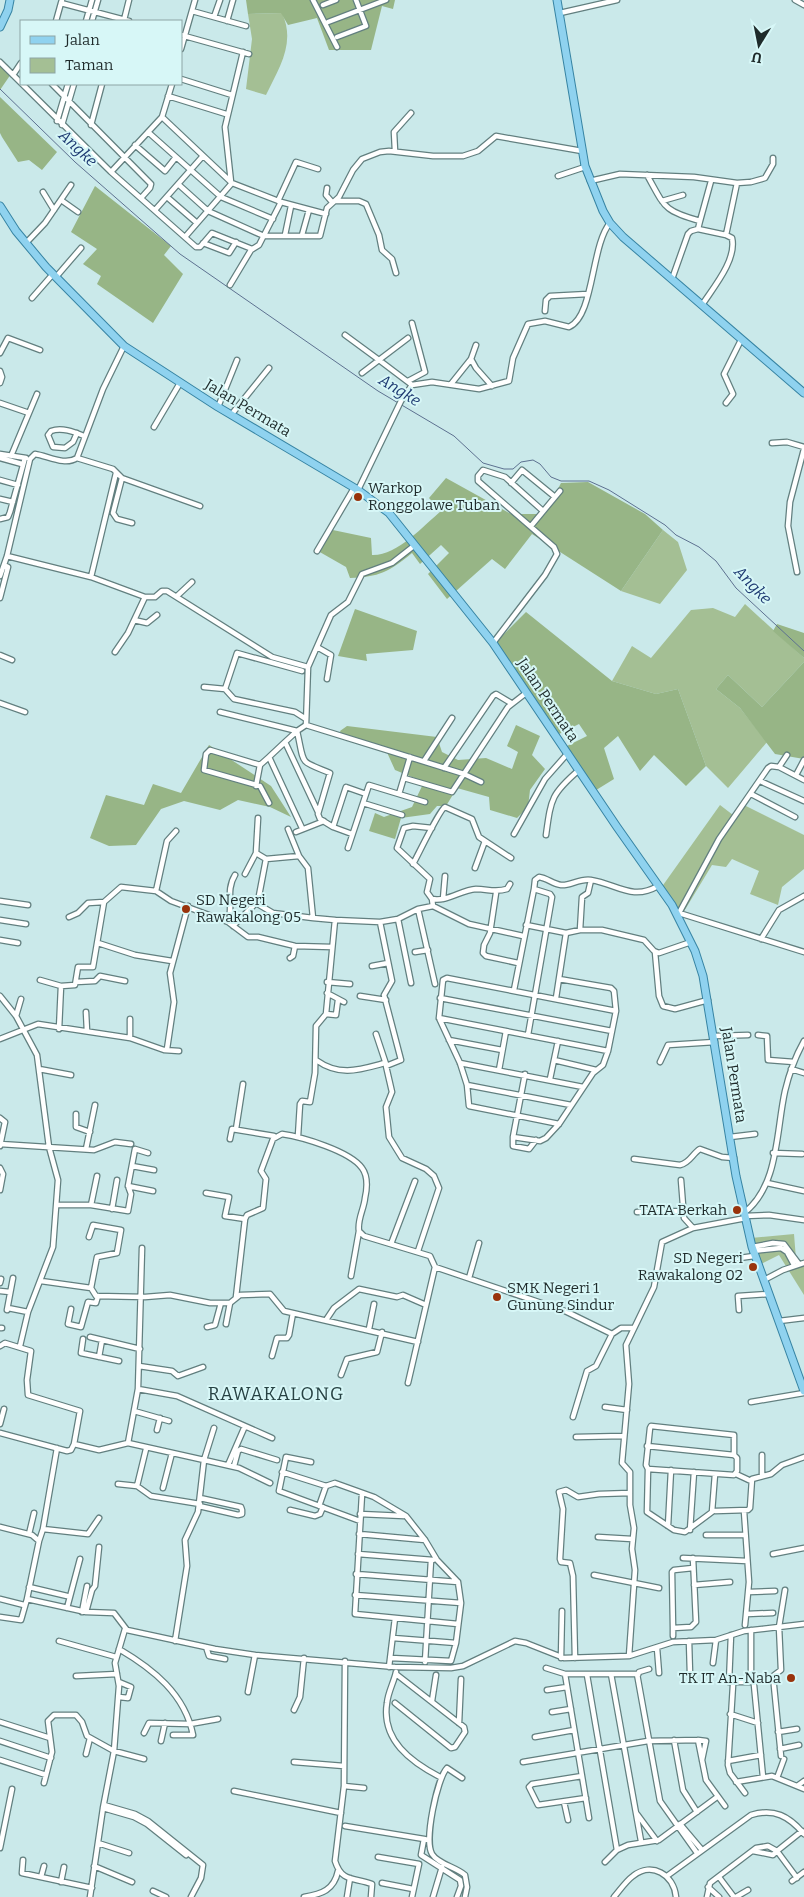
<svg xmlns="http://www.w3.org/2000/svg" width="804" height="1897" viewBox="0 0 804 1897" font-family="Bitter,serif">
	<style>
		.green { fill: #a4bf94 }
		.forest { fill: #97b586 }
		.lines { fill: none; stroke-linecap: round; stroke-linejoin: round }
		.stream { stroke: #5d7190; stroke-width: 1 }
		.minor-casing { stroke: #627f7f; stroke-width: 7 }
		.primary-casing { stroke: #3784a3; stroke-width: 9 }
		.minor { stroke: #fff; stroke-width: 4.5 }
		.primary { stroke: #8fd2ef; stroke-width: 7 }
		.poi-dot { fill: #99330c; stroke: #d7f7f7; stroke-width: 2 }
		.labels { text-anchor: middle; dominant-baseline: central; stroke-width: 4; stroke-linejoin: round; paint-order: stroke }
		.street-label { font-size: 15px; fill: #1f2b2b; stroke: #d7f7f7 }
		.poi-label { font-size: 15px; fill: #1f2b2b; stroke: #d7f7f7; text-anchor: start }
		.water-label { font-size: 16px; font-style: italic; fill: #1d3971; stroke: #d7f7f7 }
		.quarter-label { font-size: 18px; letter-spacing: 1px; fill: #274243; stroke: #d7f7f7 }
	</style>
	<rect width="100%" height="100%" fill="#cae9ea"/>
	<!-- green -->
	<path class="green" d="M282,13C296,43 279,68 266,95L246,89L252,39L248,14Z
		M663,530L678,542L687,570L660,604L621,591Z
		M745,604L804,658V662L762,707L728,675L716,689L740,708L767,742L728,788L706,766L678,689L656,694L612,681L632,646L651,658L691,610L713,608L735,617Z
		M740,803L804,835V869L782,887L778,905L750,894L759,871L732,859L726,867L712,865L680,918L661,888L720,805L733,815Z
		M794,1234L796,1259L804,1261V1295L779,1255L759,1265L751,1238Z"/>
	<!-- forest -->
	<path class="forest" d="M246,0H395L393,9L382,6L371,50H329L317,18L288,25L281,13L248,14Z
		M0,63L11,74L0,90Z
		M0,97L57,152L42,170L29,160L18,162L2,137L0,133Z
		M95,186L171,246L164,255L183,274L153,323L97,284L101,276L83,264L97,249L71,232Z
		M446,478L511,514H545L561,483L588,482L645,514L663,530L621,591L532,534L505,569L492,559L447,599L428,574L449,553L441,545L420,564L412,553C389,572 379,577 350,578L346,567L318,551L328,529L371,538L372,555C397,556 423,526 441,511L429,498Z
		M355,609L417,631L413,650L366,654L367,661L338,656Z
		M526,612L612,681L656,694L678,689L706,766L686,786L654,755L640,771L618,736L604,748L614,779L593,792L565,747L587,736L579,724L557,735L494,644Z
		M777,624L804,633V658L773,631Z
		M804,662V759L775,754L740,708L716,689L728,675L762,707Z
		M516,725L540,736L532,755L545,769L530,790L528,807L517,818L490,810L489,797L457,788L446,806H437L430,814L401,818L395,839L369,831L375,813L384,817L412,807L424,782L395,770L385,748L343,739L340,731L347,726L437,737L442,752L458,760L486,758L512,769L518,752L507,746Z
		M209,745L271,786L291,817L270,807L238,800L220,810L184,801L161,809L136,845L109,846L90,838L106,795L144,805L153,784L181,793Z"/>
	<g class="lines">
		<!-- stream -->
		<path class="stream" d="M0,89L75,162L180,254L378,391L454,436L483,463L504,469H513L521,462L533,460L540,464L551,477L561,481H589L609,490L665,525L676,535L699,547L716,561L736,588L804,651"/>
		<defs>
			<path id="minor" d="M62,0L61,3L129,21
				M313,0L337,47
				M795,0L804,5
				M323,5L336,0
				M192,11L246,26
				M560,13L617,0
				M214,17L220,0
				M124,20L129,0
				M56,21L61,3
				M86,21L92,0
				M92,21L98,0
				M227,21L233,0
				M328,22L386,0
				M181,35L249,54
				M337,37L366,26L356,0
				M181,49L195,0
				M0,62L111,172L196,247H200L212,233L252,249
				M13,75L21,63
				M181,79L232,95
				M52,84L151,184L150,188L141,198
				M168,96L226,114
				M162,117L232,183L281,202L326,214
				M57,121L68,84
				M62,125L74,84
				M91,125L102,84
				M148,132L221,197L273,219
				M135,145L165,171L176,157
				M395,151L394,132L411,113
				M111,172L162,117L172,84
				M647,175C665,207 663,211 700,221L698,229L726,235L732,238C737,260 713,288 702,305
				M558,176L585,167
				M590,181L620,174L694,177L737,183L751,182L765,178L773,164V158
				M231,182L225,127L243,52
				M178,184L208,211L257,233L264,236H320L327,208L339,197L353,170L362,159L380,152L389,151L433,156H463L478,151L496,136L582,151
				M327,188L326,195L332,202
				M43,192L54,210
				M167,197L197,223
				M61,200L78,212
				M278,201L296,162L318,169
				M335,201H359L366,204L379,235L382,250L392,259L396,273
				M662,201L683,195
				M155,210L202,157
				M700,221L711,181
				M285,235L291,206
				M302,235L309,210
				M726,235L737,183
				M185,237L232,183
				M26,243L45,223L71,185
				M203,243L229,253L236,242
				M56,277L81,248
				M672,279L688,234L691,231L698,229
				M230,285L251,250L259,245L281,202
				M32,298L53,274
				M545,311L546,300L550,296L588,294
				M345,335L379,360L362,373
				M408,338L379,360L412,385
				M0,353L8,338L40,350
				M471,359L476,368L492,386
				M0,371L2,377L0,383
				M408,381L425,372L412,323
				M451,384L471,359L476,345
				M0,403L29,413
				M726,403L733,394L724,374L741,340
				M218,407L237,360
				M231,415L269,368
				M154,427L180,383
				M77,433L73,442L65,448L53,447L48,435L51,431C62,427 74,432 84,436
				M772,443L787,442L804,447
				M0,454L26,458
				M11,456L37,394
				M0,458L22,464
				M77,458L113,469L122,478L200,506
				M122,478L113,513L117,519L132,523
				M0,480L18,485
				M511,483L522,470L555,497
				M358,490L401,401L412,385L432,382L479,389L509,381L513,358L528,324L545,321L569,327C594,317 591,245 610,223
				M0,499L13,502
				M0,519L8,517L10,512L25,458
				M531,526L560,491
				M317,551L354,488
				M7,556L91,577L145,597H155L162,591H167L272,657L308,667
				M797,572L788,526L790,502L804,449
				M0,576L7,556L30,459L35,454C48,456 65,466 77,458L103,389L124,346
				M91,577L116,473
				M177,596L192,582
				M0,598L8,567L4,565
				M134,620L147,623L157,615
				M493,643L545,575L557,554L554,547L478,481V476L483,470L505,477L543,511
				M317,647L331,655L327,679
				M115,652L128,633L145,597
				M0,655L12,660
				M302,671L237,653L225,689L234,699L295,712L306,719
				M204,687L225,689
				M0,703L25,712
				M220,712L297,731L285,742L318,812
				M306,725L308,667L331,615L348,602L362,574L392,563L415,545
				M285,742L269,757L302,828
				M269,757L260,765L210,750L206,754L204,770L260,786L269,803
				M424,761L452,718
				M779,767L787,755
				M444,768L493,696L496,694L511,703
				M796,775L804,760
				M404,778L452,792L508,707L526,693
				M760,781L804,801
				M256,786L260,765
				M399,794L410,757
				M751,794L795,817
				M363,803L402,815
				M258,818L256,853L266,859L299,856L308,868L313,918L335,920L326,1014L316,1026L315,1073L310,1102L302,1101L300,1104L298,1136
				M333,827L320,819L318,814L330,773C298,760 305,766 297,731L306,725L464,774L481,782
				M432,828L413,826L404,828L397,848L430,879L427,892L432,899L433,906
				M288,829L299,856
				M296,832L324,821
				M352,834L333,827L346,787L366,794
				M514,834L545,779L568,753
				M546,835C551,799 551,794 579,770
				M348,848L369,785L425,802
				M413,864C418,855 440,809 445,807L472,819L479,837L511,858
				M475,868L485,841
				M245,874L256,853
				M534,889L535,880L539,877C547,878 553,884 561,885C570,886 580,878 591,880C617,884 632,901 658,886
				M156,891L167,841L176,831
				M496,893L490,933L484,945L483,953L486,956L518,963
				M432,899C447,902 461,890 476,889C488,889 495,893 507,889L510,884
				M443,899L445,876
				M0,901L28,905
				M256,903L273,913L313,918
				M418,909L435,984
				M679,913L719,839L768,768L771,766L779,767L804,780
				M679,913L804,952
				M69,917L78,913L88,903L104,902
				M398,919L411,983
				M0,920L26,924
				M335,920L380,922L398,919L418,909L433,906L469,924L523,936
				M228,922C234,906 225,891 235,875
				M380,922L392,981L384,995L401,1060L386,1066L392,1092L386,1107L389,1137L402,1158L426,1169L434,1176L439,1188L418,1251
				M526,925L566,933L580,930H602L644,940L654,951L659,953L691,942
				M233,926L258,901L266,859
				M580,930L582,897L588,893L591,880
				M761,939L779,910L804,896
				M0,940L18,943
				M98,943L135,955L172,961
				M415,952L428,950
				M655,952L659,996L663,1006L675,1009L708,1000
				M290,958L293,956L295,946
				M372,966L388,963
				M40,980L61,986
				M76,982L95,981L100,976L125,981
				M327,982L350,984
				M514,990L534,889L550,894L552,897L528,1035
				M327,993L344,1002
				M0,996L16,1016L37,1055L49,1147L58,1180L53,1247L28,1312L20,1346
				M360,996L386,1000
				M440,998L612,1031
				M556,998L566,933
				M86,1012L87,1031
				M326,1014L336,1015L338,1000
				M16,1016L21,999
				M439,1018L608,1051
				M59,1029L61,986L75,985L78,967H93L104,902L121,887L156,891L171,901L228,922L248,937H258L295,946L332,947
				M376,1034L386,1064
				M758,1035L767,1036L768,1060L794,1062
				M714,1036L748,1035
				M130,1038V1019
				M0,1039L38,1024L130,1038L164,1050L179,1051
				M449,1040L502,1050
				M167,1049L174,1002L170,973L188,906
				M316,1060C340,1077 359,1070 385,1063
				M554,1060L596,1070
				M660,1062L668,1045L715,1042
				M460,1063L583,1087
				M39,1069L71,1075
				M791,1069L804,1073
				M499,1070L506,1031
				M525,1074L513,1137L540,1141L546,1138L559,1124L593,1073L603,1065L608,1051L616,1011L614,991L611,988L559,979
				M550,1079L558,1041
				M467,1085L571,1105
				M76,1114V1127L90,1132
				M0,1118L5,1122L0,1146
				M559,1124L469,1106L467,1085L460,1063L439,1018L443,980L447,978L616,1011
				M236,1129L243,1084
				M513,1137V1146L529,1149L536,1140
				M730,1137L755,1134
				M230,1139L232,1129L274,1136
				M0,1144L94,1150L115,1142L131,1144
				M86,1149L95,1105
				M773,1153L802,1154
				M634,1159L680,1165C690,1163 692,1154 700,1149L722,1157L734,1158
				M132,1166L154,1170
				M0,1168L3,1174L0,1190
				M681,1180L684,1218L693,1228
				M767,1183L804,1191
				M128,1186L153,1191
				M206,1193L229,1197L225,1216L245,1219
				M57,1205H91L128,1211L131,1194L128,1186L135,1149L148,1153
				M91,1205L97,1176
				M112,1209L117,1180
				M637,1212L683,1211
				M744,1213C779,1186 776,1131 785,1091C789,1074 795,1057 804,1041
				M745,1216L769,1215L804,1220
				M89,1237L93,1225L121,1230L117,1253L97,1257L91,1288L96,1296L145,1297L170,1295L210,1303H230L240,1295L270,1294L284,1311L418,1342
				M391,1244L415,1181
				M752,1247L773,1243L784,1244L799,1264
				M142,1248L138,1389L128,1443L204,1460L198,1512L185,1540L187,1566L175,1641
				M753,1251L781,1248L787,1252L794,1265
				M711,1259L725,1260L754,1256
				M435,1267L565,1311L612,1334L621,1328H634
				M351,1276L359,1231
				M469,1278L479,1243
				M764,1280L783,1270L804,1263
				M41,1281L91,1288
				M0,1283L1,1279
				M0,1291L10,1292
				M236,1297L245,1219L247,1215L263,1208L266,1179L261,1171L273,1139L282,1134C302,1137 350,1151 362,1168C368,1176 367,1189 365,1198C364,1209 357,1220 359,1231L364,1236L430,1256L435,1267L408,1383
				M8,1308L28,1312
				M71,1309L68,1324L81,1327L88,1302L96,1303L98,1296
				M7,1310L13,1278
				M739,1310L738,1296L769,1294
				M326,1320L334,1308L359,1289L397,1297L403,1295L426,1305
				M779,1321L804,1318
				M226,1324L230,1303
				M207,1327L215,1325L221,1303
				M0,1328H2
				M369,1329L374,1304
				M90,1337L140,1349
				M83,1339L81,1353L119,1361
				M0,1346L5,1343L31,1351L27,1380L28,1395L80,1411L74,1444
				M272,1356L277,1338H287L289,1335L293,1313
				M99,1357L102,1340
				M139,1366L172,1371L178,1376L203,1367
				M341,1375L347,1359L377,1352L382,1332
				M138,1389L177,1396L272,1438
				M751,1402L804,1393
				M605,1407L627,1410
				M134,1411L169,1421
				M573,1417L587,1371L596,1366L612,1334
				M0,1424L4,1409
				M214,1428L204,1460L239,1468L270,1483
				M157,1430L160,1418
				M0,1433L67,1451L71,1450L74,1444L99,1450L128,1443
				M576,1437L623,1436
				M647,1446L734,1455
				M762,1455V1476
				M311,1462L286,1457L279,1491L360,1521
				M228,1465L245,1426
				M234,1466L238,1451L241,1449L277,1460
				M648,1469L734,1475L737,1471V1458L734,1455V1435L651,1426L650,1428L646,1465L648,1469L647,1512L674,1530L685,1532L712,1512L715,1474
				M282,1472L326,1486L319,1506
				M736,1474L751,1481
				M118,1484L137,1486L151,1496L200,1504
				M137,1486L146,1449
				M326,1486L335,1483L374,1497L406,1516L425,1540L437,1560L458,1582L461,1603L456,1643L451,1661L391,1658
				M163,1488L172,1453
				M362,1494L355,1614L458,1624
				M199,1506L238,1515L242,1514V1510L241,1507L200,1498
				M290,1510L315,1516L320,1514L323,1507
				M715,1511L748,1510L750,1508L752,1479L771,1474L782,1465L804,1457
				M744,1511L749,1582L745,1625
				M360,1514L404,1516
				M668,1526L671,1470
				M0,1527L32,1535L39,1541L27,1599L86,1612L114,1613L127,1630L215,1649L255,1655L395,1667L451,1668L463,1666L515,1641L526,1643L564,1658L629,1656L673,1642L716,1640L744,1631L804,1624
				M43,1529L88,1534L99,1518
				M690,1530L694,1472
				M29,1534L34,1513
				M359,1534L425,1540
				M706,1535H745
				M598,1537L632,1539
				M39,1541L43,1529L57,1448
				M358,1554L433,1560
				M773,1554L804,1548
				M683,1558L747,1561
				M693,1558L696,1622L691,1627L673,1628L672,1572L674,1570L693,1568
				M356,1574L458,1582
				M594,1575L659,1588
				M694,1585L730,1582
				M29,1587L67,1596
				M749,1592L775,1591
				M355,1595L461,1603
				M0,1599L24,1605
				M67,1608L80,1559
				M82,1612L87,1586
				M86,1612L92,1590L95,1586L99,1547
				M747,1614L773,1613
				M0,1617L21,1620L27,1599
				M731,1635L729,1682H751V1630
				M673,1636V1628
				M393,1638L456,1643
				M59,1641L116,1657
				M689,1641L690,1674
				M206,1647L209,1656L225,1659
				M657,1648L659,1673
				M119,1649C153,1669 185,1694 193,1735H173
				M629,1656L635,1570L632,1549L634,1528L630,1505V1472L622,1463L629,1384L626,1345L654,1287L662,1242L693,1228L746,1218
				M561,1658L562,1611
				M575,1658L573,1576L570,1563L561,1562L560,1559L563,1509L559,1492L566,1490L578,1497L599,1494L630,1493
				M345,1661L344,1786L335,1861C342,1883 354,1877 372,1884L371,1897
				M425,1662L431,1560
				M713,1663L716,1640
				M389,1667L395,1618
				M546,1668L565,1674H637L660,1801L697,1853
				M396,1672C394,1682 388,1692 387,1703C381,1740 411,1762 440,1777
				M565,1674L589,1818
				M611,1674L641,1841
				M587,1675L617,1850
				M638,1675L639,1672L649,1669
				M76,1676L117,1674
				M119,1682L131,1687L128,1698L119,1697
				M733,1685L728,1765L730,1773L745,1793
				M754,1685L763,1777
				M547,1690L567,1687
				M248,1692L255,1655
				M432,1701L436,1675
				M395,1703L451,1748L455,1747L465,1732L464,1727L396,1674
				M294,1710L300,1697L304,1658
				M552,1712L571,1709
				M730,1714L758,1723
				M0,1722L50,1738
				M459,1723L461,1679
				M778,1732L797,1729
				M144,1733L149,1723L190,1724L218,1719
				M535,1737L574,1730
				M674,1740L683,1790L697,1812
				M698,1740L706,1780L725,1806
				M0,1741L51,1758
				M161,1741L165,1723
				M780,1749L799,1745
				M86,1754L90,1738
				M781,1756L773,1676L781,1670L779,1627L785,1590
				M0,1760L46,1775
				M728,1761L761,1755
				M294,1762L344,1766
				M523,1762L648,1741L698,1740L706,1741L702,1760
				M582,1776L532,1784L529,1787L538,1805L586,1798
				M462,1778L447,1768C437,1779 424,1840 432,1854C438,1864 456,1867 465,1875L467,1887L465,1897
				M777,1778L784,1759
				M736,1782L772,1776L804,1789
				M44,1783L52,1752L48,1721L54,1715H76L82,1722L87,1736L114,1751L144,1759
				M344,1786L364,1788
				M797,1786L804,1781
				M234,1791L341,1813
				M564,1802L568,1820
				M104,1805L135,1814L148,1821L203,1865L201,1878L191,1897
				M103,1808L134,1817L147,1824L186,1855
				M637,1814L657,1841
				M680,1824L702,1850
				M345,1826L424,1839
				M428,1840L424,1839L421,1855L460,1880L461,1886L457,1897
				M98,1843L129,1853
				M0,1848L12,1789
				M753,1851L773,1855L777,1851
				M777,1851L797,1878
				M777,1851L802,1831
				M378,1857L419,1864L412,1897
				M23,1860L22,1873L92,1888
				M605,1862L617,1850L628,1845L659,1840L717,1797
				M94,1866L132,1882
				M667,1876L751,1815C774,1808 789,1816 804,1834
				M41,1877L44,1866
				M719,1877L734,1897
				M792,1881L804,1872
				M61,1882L64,1867
				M382,1883L413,1889
				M708,1887L719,1897
				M153,1891L166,1897
				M90,1897L103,1808L114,1751L119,1686L115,1663L125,1629
				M304,1897C322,1894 334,1890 338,1871
				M347,1897L350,1878
				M433,1897L442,1867
				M614,1897C620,1890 626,1881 633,1876C652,1861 674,1875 676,1897
				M707,1897L710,1883L756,1848L768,1846L777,1851
				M736,1897L748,1890"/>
			<path id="primary" d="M557,0L585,166L603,211L610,223L623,237L804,393
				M0,27L8,10L10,0
				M0,206L16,231L46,267L124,346L218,407L358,490L389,513L493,643L617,827L672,905L695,951L703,976L736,1176L752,1247L804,1391"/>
		</defs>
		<!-- minor casing -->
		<use href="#minor" class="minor-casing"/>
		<!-- primary casing -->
		<use href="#primary" class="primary-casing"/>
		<!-- minor -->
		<use href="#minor" class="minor"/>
		<!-- primary -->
		<use href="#primary" class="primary"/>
	</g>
	<!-- markers -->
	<g class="poi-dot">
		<circle cx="358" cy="497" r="5"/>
		<circle cx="186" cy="909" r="5"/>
		<circle cx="737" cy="1210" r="5"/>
		<circle cx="753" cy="1267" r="5"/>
		<circle cx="497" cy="1297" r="5"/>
		<circle cx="791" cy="1678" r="5"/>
	</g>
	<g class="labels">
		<!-- street labels -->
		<g class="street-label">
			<text transform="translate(248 408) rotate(31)">Jalan Permata</text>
			<text transform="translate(548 700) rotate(56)">Jalan Permata</text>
			<text transform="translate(734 1075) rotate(81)">Jalan Permata</text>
		</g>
		<!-- poi labels -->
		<g class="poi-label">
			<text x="368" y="488">Warkop<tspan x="368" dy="17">Ronggolawe Tuban</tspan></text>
			<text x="196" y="900">SD Negeri<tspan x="196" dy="17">Rawakalong 05</tspan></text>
			<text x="727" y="1210" text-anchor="end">TATA Berkah</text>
			<text x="743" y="1258" text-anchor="end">SD Negeri<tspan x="743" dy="17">Rawakalong 02</tspan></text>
			<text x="507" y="1288">SMK Negeri 1<tspan x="507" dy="17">Gunung Sindur</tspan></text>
			<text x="781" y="1678" text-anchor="end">TK IT An-Naba</text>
		</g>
		<!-- water labels -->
		<g class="water-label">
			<text transform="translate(78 148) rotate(43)">Angke</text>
			<text transform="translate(400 390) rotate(32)">Angke</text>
			<text transform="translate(753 585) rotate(46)">Angke</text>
		</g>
		<!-- quarter labels -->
		<g class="quarter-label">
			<text x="276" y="1394">RAWAKALONG</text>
		</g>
	</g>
	<!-- legend -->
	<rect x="20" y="20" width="162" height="65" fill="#d7f7f7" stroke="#8da5a5"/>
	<rect x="30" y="36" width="25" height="8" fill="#8fd2ef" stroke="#8da5a5"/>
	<text x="65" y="45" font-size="15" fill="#1f2b2b">Jalan</text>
	<rect x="30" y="58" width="25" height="15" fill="#a4bf94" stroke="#8da5a5"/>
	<text x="65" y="70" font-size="15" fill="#1f2b2b">Taman</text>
	<!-- north arrow -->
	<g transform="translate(759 45) rotate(190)" stroke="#d7f7f7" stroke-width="4" paint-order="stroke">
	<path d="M0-4L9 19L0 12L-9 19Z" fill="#1f2b2b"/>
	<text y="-8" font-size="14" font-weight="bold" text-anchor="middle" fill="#1f2b2b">U</text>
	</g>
</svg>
